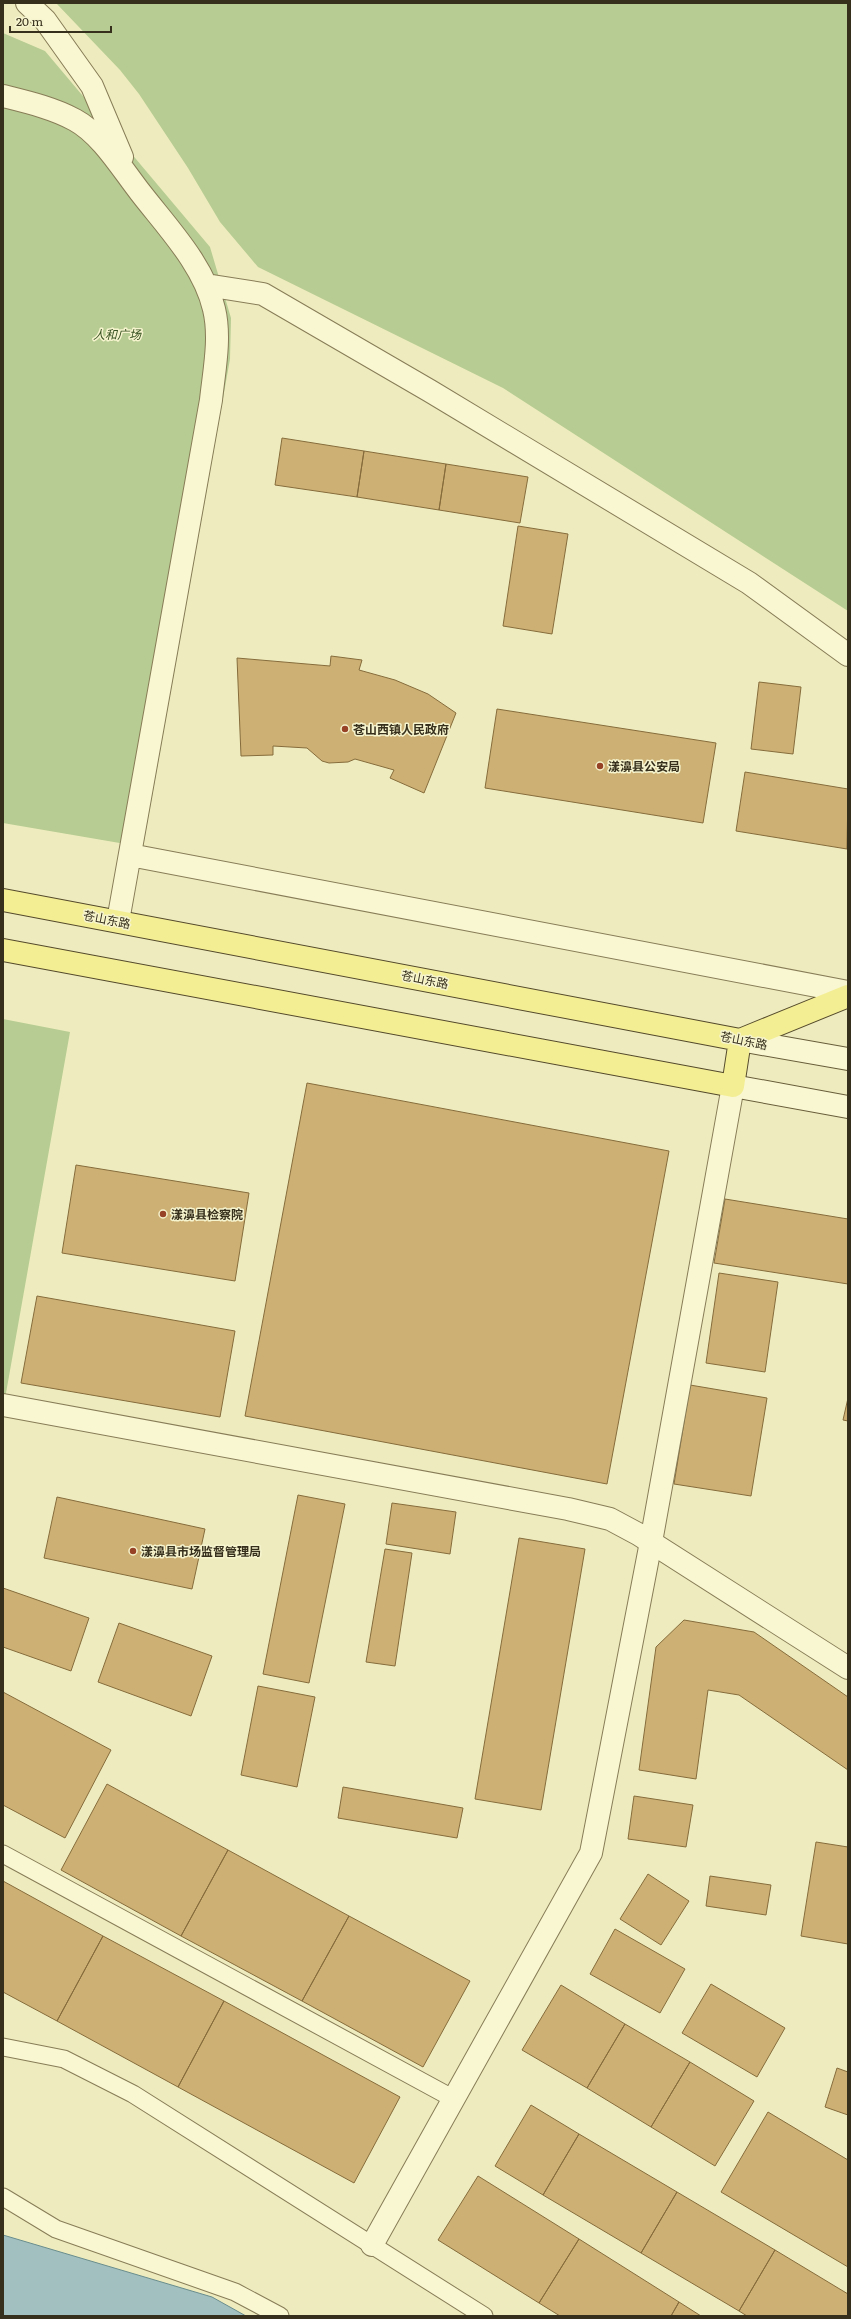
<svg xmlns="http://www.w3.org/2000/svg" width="851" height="2319" viewBox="0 0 851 2319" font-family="Literata,'Noto Sans SC',serif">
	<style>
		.green { fill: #b7cc92 }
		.water { fill: #a2c0bf; stroke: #698d8d }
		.building { fill: #cdb073; stroke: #866c3c }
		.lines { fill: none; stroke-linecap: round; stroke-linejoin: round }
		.service-casing { stroke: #877c57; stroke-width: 19 }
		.minor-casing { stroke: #877c57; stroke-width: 24 }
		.tertiary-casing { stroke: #877c57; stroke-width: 24 }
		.secondary-casing { stroke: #685d3a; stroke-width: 24 }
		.primary-casing { stroke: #54492b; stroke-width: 24 }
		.service { stroke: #f9f7d1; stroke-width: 17 }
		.minor { stroke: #f9f7d1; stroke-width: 22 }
		.tertiary { stroke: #f9f7d1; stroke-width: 22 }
		.secondary { stroke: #f9f7d1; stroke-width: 22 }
		.primary { stroke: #f3ee94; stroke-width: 22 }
		.poi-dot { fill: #974126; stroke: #f6f4ce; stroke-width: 1.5 }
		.labels { text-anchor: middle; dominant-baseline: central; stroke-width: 3; stroke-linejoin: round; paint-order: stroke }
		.park-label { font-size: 12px; font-style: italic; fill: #3a5322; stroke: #f6f4ce }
		.poi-label { font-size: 12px; font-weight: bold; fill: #362f1c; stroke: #f6f4ce; text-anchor: start }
		.street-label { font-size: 12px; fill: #362f1c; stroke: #f6f4ce }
	</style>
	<rect width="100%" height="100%" fill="#eeecbe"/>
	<!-- green -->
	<path class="green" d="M56,3H848V611L503,388L258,267L220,222L188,168L139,94L120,70Z
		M3,33L45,51L210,247L231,318L230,359L143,847L3,823Z
		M3,1019L70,1032L3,1410Z"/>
	<!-- water -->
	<path class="water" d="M3,2235L212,2297L246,2316H3Z"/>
	<!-- building -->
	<path class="building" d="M282,438L364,451L357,497L275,485Z
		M364,451L446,464L439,510L357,497Z
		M446,464L528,477L520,523L439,510Z
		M518,526L568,534L552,634L503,626Z
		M331,656L362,660L359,670L395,680L428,694L456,713L424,793L390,778L394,770L355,759L348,762L329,763L322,761L307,748L273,746V755L241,756L237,658L330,666Z
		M759,682L801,687L793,754L751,749Z
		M497,709L716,743L703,823L485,788Z
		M745,772L848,789L847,849L736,831Z
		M307,1083L669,1151L607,1484L245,1416Z
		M76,1165L249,1193L235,1281L62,1253Z
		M725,1199L848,1219V1284L714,1263Z
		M719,1273L778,1282L765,1372L706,1363Z
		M37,1296L235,1331L220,1417L21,1383Z
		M690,1385L767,1398L751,1496L674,1484Z
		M848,1398V1421L843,1420Z
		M298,1495L345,1504L309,1683L263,1674Z
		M57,1497L205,1529L192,1589L44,1558Z
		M392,1503L456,1512L450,1554L386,1544Z
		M519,1538L585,1549L541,1810L475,1799Z
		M385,1549L412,1553L395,1666L366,1662Z
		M3,1588L89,1618L71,1671L3,1647Z
		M684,1620L754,1632L848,1697V1770L739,1695L708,1690L696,1779L639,1770L656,1647Z
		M119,1623L212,1656L191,1716L98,1682Z
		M258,1686L315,1697L297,1787L241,1775Z
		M3,1692L111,1750L65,1838L3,1805Z
		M107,1784L228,1850L181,1936L61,1870Z
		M343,1787L463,1808L457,1838L338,1818Z
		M634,1796L693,1805L686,1847L628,1839Z
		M816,1842L848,1847V1944L801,1936Z
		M228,1850L349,1916L302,2001L181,1936Z
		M648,1874L689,1901L661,1945L620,1919Z
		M710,1876L771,1885L766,1915L706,1906Z
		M3,1881L103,1936L57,2021L3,1992Z
		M349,1916L470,1981L423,2067L302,2001Z
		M615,1929L685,1969L660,2013L590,1974Z
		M103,1936L224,2001L178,2087L57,2021Z
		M711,1984L785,2028L757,2077L682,2033Z
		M561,1985L625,2024L587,2088L522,2050Z
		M224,2001L400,2097L354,2183L178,2087Z
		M625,2024L690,2062L651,2127L587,2088Z
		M690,2062L754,2101L715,2166L651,2127Z
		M837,2068L848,2072V2115L825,2107Z
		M531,2105L579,2134L543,2195L495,2166Z
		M768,2112L848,2160V2267L721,2192Z
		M579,2134L677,2192L641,2253L543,2195Z
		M478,2176L579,2239L539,2303L438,2240Z
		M677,2192L775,2250L739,2311L641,2253Z
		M579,2239L679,2302L671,2316H560L539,2303Z
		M775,2250L848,2294V2316H747L739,2311Z
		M679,2302L701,2316H671Z"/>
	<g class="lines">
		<defs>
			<path id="service" d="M3,1854L454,2099
				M3,2047L64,2059L133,2094L484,2316
				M3,2197L56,2229L235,2292L280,2316"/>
			<path id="minor" d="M27,3L45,20L92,86L122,157
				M3,96C27,102 53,108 75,120C101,134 122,169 140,192C167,227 204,265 214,309C221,338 214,371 211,400L118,921
				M206,285L263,294L430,391L749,583L848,655
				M130,855L848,992
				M372,2245L591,1853L651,1542L733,1086"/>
			<path id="tertiary" d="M3,1405L568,1509L610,1519L638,1534L848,1668"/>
			<path id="secondary" d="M740,1040L848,1059
				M733,1086L848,1107"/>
			<path id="primary" d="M3,900L740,1040
				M3,950L733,1086L740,1040L848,996"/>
		</defs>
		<!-- service casing -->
		<use href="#service" class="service-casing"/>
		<!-- minor casing -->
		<use href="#minor" class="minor-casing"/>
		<!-- tertiary casing -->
		<use href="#tertiary" class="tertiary-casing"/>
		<!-- secondary casing -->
		<use href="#secondary" class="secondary-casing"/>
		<!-- primary casing -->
		<use href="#primary" class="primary-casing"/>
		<!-- service -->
		<use href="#service" class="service"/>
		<!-- minor -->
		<use href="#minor" class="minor"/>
		<!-- tertiary -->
		<use href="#tertiary" class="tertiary"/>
		<!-- secondary -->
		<use href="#secondary" class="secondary"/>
		<!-- primary -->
		<use href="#primary" class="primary"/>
	</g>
	<!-- markers -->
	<g class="poi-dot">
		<circle cx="345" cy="729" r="4"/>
		<circle cx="600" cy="766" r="4"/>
		<circle cx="163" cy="1214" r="4"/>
		<circle cx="133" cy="1551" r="4"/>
	</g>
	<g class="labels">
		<!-- park labels -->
		<g class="park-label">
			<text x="117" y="334">人和广场</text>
		</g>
		<!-- poi labels -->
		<g class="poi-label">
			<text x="353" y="729">苍山西镇人民政府</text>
			<text x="608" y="766">漾濞县公安局</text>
			<text x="171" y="1214">漾濞县检察院</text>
			<text x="141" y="1551">漾濞县市场监督管理局</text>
		</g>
		<!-- street labels -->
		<g class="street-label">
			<text transform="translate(107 919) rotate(11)">苍山东路</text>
			<text transform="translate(425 979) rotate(11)">苍山东路</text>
			<text transform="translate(744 1040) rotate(11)">苍山东路</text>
		</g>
	</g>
	<!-- border -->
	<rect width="851" height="2319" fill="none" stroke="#362f1c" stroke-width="8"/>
	<!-- scale -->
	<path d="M10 26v6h101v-6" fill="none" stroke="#362f1c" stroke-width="2"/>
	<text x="16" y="26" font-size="12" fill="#362f1c" stroke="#f6f4ce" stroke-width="3" paint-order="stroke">20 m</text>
</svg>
